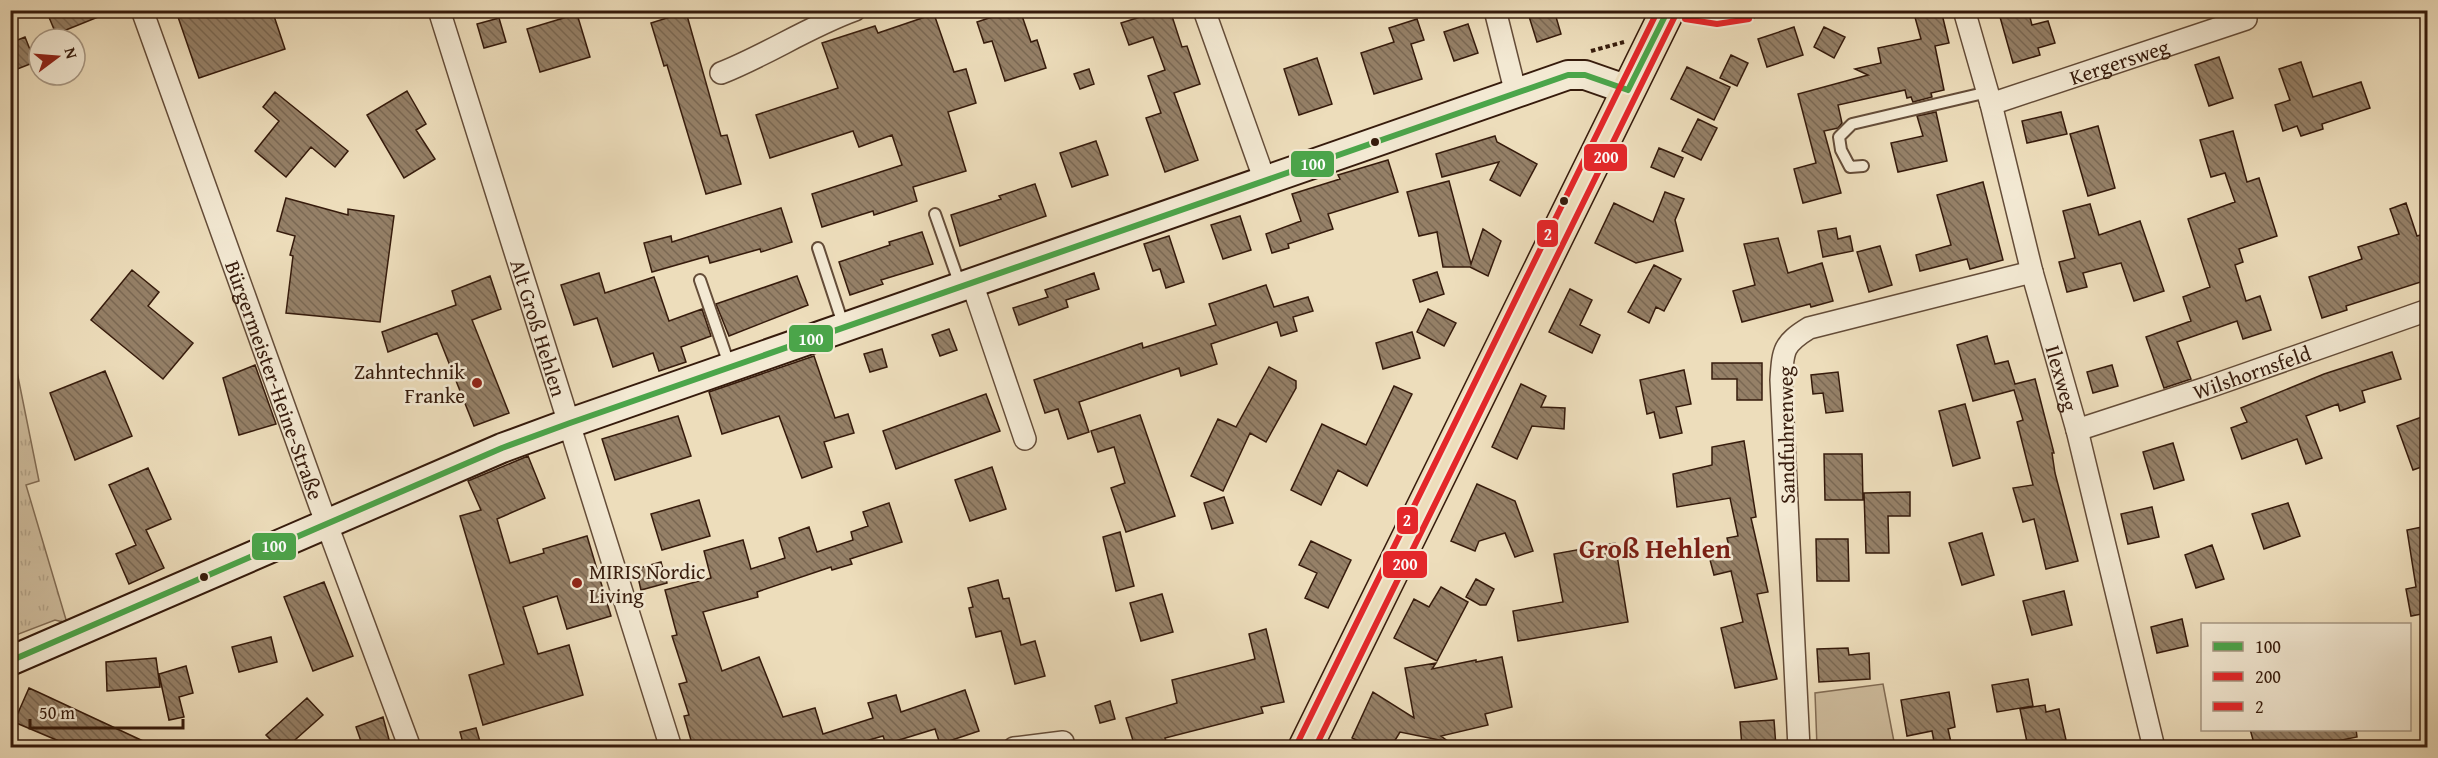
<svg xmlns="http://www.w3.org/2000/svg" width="2438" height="758" viewBox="0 0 2438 758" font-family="'Gentium Book Plus',serif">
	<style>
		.grass { fill: url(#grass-tufts); stroke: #826c54; stroke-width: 1.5 }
		.green { fill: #cebc9d; stroke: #826c54; stroke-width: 1.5 }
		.building { fill: url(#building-back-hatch); stroke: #361b0c; stroke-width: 1.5 }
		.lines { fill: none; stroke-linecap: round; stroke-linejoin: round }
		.lane-casing { stroke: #644c38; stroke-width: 14 }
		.street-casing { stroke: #644c38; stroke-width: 24 }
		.secondary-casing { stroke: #361b0c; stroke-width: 32 }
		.primary-casing { stroke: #361b0c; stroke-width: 36 }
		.path { stroke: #361b0c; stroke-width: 4; stroke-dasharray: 4.5 3; stroke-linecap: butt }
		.lane { stroke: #f3e9d3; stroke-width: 10 }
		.street { stroke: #f3e9d3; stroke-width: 21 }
		.secondary { stroke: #f3e9d3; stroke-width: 28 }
		.primary { stroke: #edddbb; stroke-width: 33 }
		.bus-1-casing { stroke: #f3e9d3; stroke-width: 10 }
		.bus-2-casing { stroke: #f3e9d3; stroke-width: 10 }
		.bus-3-casing { stroke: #f3e9d3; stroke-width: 10 }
		.bus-1 { stroke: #4ba54a; stroke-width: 6 }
		.bus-2 { stroke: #e4272a; stroke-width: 6 }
		.bus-3 { stroke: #e4272a; stroke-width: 6 }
		.bus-dot { fill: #361b0c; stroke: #f3e9d3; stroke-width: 2 }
		.poi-dot { fill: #8f2418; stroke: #f3e9d3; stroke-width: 2 }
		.labels { text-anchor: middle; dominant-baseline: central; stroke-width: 5; stroke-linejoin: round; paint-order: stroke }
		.street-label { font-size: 21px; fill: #361b0c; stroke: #f3e9d3 }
		.poi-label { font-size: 21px; fill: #361b0c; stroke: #f3e9d3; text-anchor: end }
		.district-label { font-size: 27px; font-weight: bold; fill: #7a1f14; stroke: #f3e9d3 }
		.line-badge { stroke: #f3e9d3; stroke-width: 2 }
		.badge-label { font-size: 16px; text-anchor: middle; font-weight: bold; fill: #fff }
	</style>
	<defs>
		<pattern id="grass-tufts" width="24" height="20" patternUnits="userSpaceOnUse" patternTransform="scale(1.5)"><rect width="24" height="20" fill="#cebc9d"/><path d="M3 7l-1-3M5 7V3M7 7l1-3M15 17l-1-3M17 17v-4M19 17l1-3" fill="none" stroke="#b2a186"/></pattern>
		<pattern id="building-back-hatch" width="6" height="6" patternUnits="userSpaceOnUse" patternTransform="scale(1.5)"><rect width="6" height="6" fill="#958067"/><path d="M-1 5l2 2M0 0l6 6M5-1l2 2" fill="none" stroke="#7a6853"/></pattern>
	</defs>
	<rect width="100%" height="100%" fill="#edddbb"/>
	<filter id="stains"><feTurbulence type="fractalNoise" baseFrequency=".00333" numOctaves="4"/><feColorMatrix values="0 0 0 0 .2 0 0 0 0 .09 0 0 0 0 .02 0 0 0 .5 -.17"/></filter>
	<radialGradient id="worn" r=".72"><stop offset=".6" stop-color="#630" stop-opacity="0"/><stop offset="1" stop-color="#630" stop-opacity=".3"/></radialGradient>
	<!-- grass -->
	<path class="grass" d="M10,337L39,481L26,485L67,623L55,620L11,637Z"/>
	<!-- green -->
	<path class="green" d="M1883,684L1895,747H1817L1815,693Z"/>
	<!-- building -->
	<path class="building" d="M46,10H113V11L56,34Z
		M196,10H272L285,49L199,78L178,17Z
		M990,10H1020L1031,42L1037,40L1046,68L1005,81L992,41L984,43L977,22L992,17Z
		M1137,10H1170L1182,47L1187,46L1200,84L1174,93L1198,160L1165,172L1146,118L1161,113L1148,76L1165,70L1153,37L1129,45L1121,23L1140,17Z
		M1527,10H1554L1561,34L1537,42Z
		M1913,10H1941L1949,43L1935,46L1944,90L1931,93L1932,97L1913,102L1911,97L1907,98L1905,90L1838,105L1842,123L1838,128L1824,131L1841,193L1803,203L1794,169L1816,163L1798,94L1868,75L1855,69L1881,63L1878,48L1921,39Z
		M1998,10H2028L2032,25L2048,21L2055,43L2038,48L2040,55L2013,63Z
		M686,12L721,136L727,135L741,184L706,194L667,65L664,66L651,23Z
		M577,14L590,57L540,72L527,29Z
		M934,14L954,72L966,69L976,103L948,112L966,171L913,187L917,201L874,215L873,211L822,227L812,194L902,165L892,135L859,147L853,131L770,158L756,115L838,88L822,43L875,26L878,33Z
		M499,18L506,42L484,48L477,24Z
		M1417,19L1424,40L1411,44L1422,79L1374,94L1361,53L1394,42L1389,28Z
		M1468,24L1478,53L1454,61L1444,32Z
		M1794,27L1803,55L1767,67L1758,39Z
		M1824,27L1845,37L1834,58L1814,47Z
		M25,37L35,62L10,72V43Z
		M1731,55L1748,63L1737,86L1720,78Z
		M2219,57L2233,98L2209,106L2195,65Z
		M1317,58L1332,104L1299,115L1284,69Z
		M2301,62L2313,97L2361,82L2370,108L2322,124L2323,129L2301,136L2297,126L2283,131L2275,105L2290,100L2279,69Z
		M1687,67L1730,87L1714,120L1671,99Z
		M1089,69L1094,84L1080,89L1074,74Z
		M407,91L426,124L416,130L435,159L404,178L367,115Z
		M275,92L348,151L335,167L311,147L286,177L255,151L279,121L263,107Z
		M1936,112L1947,161L1898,172L1891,143L1923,136L1917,116Z
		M2061,112L2067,134L2027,143L2022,121Z
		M1698,119L1717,128L1701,160L1682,151Z
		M2098,126L2115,188L2088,196L2070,134Z
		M2233,131L2247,182L2259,178L2277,236L2239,249L2243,262L2235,265L2246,301L2260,296L2271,330L2243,339L2237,321L2177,342L2191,379L2164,388L2146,337L2191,321L2183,297L2210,287L2188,219L2235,202L2225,173L2211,177L2200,140Z
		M1495,136L1497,142L1537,164L1520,196L1490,180L1499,162L1442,177L1436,154Z
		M1096,141L1108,175L1072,187L1060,153Z
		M1659,148L1683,158L1674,177L1651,167Z
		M1388,160L1398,192L1328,214L1333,229L1288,244L1289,248L1272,253L1266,234L1301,221L1292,194L1340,179L1338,175Z
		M1449,181L1471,264L1483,229L1501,241L1488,276L1470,267H1443L1437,232L1419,236L1407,192Z
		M1983,182L2003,260L1970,269L1967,259L1920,271L1916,255L1951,245L1937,195Z
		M1035,184L1046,216L960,246L951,215L1001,199L999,196Z
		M1665,192L1684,199L1675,220L1683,251L1636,263L1595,243L1614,203L1653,222Z
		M286,198L348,215V209L394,216L380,322L286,313L293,256L290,255L295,236L277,231Z
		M2406,203L2417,236L2427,233V280L2346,306L2347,310L2322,318L2309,277L2362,259L2358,247L2399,234L2390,209Z
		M2090,204L2099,235L2140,221L2164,291L2134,301L2121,263L2083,273L2087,287L2067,292L2059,262L2075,258L2063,211Z
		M781,208L792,242L761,252L760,249L710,263L708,256L652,272L644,243L671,236L672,242Z
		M1240,216L1251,250L1223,259L1211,225Z
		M1836,228L1838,239L1850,236L1853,251L1823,257L1818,231Z
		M922,232L933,264L881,280L883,284L850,295L839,262L890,245L889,242Z
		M1169,236L1184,282L1166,288L1160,269L1153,271L1144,244Z
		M1778,238L1788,273L1822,263L1833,301L1811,307L1810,304L1742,322L1733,291L1755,285L1744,244Z
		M1880,246L1892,285L1869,292L1857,252Z
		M1654,265L1681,279L1664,311L1656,307L1649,323L1628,312Z
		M132,270L159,292L148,306L193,343L163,379L91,320Z
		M1437,272L1444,294L1420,302L1413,280Z
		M599,273L605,293L654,277L669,321L702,309L711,336L681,347L686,362L659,371L653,353L613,367L597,318L574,325L561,285Z
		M1094,273L1099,289L1066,300L1068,307L1019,325L1013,308L1048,297L1045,290Z
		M490,276L501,309L472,320L509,413L474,426L437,333L388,352L382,332L456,305L452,291Z
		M797,276L808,305L729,336L716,304Z
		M1266,285L1274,307L1308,297L1313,311L1293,317L1297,331L1281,336L1277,322L1211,344L1217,364L1181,376L1179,368L1079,402L1089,432L1068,439L1058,409L1045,413L1034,380L1142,343L1143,348L1216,325L1209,304Z
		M1570,289L1592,300L1580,325L1600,335L1592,353L1549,332Z
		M1428,309L1456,323L1444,346L1417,332Z
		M949,329L957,350L940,356L932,335Z
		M1412,332L1420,358L1383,369L1376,343Z
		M1987,336L1995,364L2008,361L2015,384L2035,379L2054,453H2052L2055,473L2078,561L2046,569L2034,519L2023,522L2013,488L2033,485L2017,422L2023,420L2014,390L1973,401L1957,345Z
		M882,349L887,367L870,372L864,354Z
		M2392,352L2401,379L2362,391L2365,402L2340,411L2338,404L2306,416L2322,458L2306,464L2297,439L2242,459L2231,428L2247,422L2241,408L2324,374Z
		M814,356L835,418L848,414L854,433L824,442L832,467L802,478L779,416L722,434L709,392Z
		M1712,363H1762V400H1737V379H1712Z
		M255,365L276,424L239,435L223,378Z
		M2112,365L2118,386L2093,393L2087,372Z
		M1269,367L1296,381V388L1266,442L1250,433L1223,491L1191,476L1218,419L1236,427Z
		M1684,370L1691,404L1676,407L1682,433L1660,438L1654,412L1647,414L1640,380Z
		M105,371L132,436L75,460L50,393Z
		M1838,372L1843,411L1826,413L1823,393L1813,394L1811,375Z
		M1521,384L1546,396L1541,407L1565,408L1564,429L1532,426L1517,459L1492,447Z
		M1394,386L1412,394L1367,486L1338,470L1321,505L1291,490L1322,424L1366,445Z
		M986,394L1000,431L896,469L883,431Z
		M1965,404L1980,458L1953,466L1939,411Z
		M1140,415L1175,516L1126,532L1111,488L1125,483L1114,447L1098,452L1091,431Z
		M2427,415V465L2413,470L2397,426Z
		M678,416L691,456L615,480L602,439Z
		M1744,441L1756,517L1751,518L1768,592L1757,594L1777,679L1735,688L1721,628L1743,622L1731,571L1714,575L1708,552L1729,547L1727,538L1738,536L1730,498L1677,507L1673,474L1708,466L1712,465V447Z
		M2173,443L2184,480L2154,489L2143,452Z
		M1824,454H1862L1863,500H1825Z
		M528,456L545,498L497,519L510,563L544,553L543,549L587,536L611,616L567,629L557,596L523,607L538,654L569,645L583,695L483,725L469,675L504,664L460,516L481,510L468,481Z
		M992,467L1006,509L970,521L955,480Z
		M148,468L171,519L146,530L164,568L129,584L116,554L136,545L109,485Z
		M1477,484L1515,501L1533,551L1515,557L1505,533L1479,541L1475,551L1451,541Z
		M1910,492V516H1888L1889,553H1866L1864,493Z
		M1224,497L1233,523L1212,529L1204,503Z
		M699,500L710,536L662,550L651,514Z
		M889,503L902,542L850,559L852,564L832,570L831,567L757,592L758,597L703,612L722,671L759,657L783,717L815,708L823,734L873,718L868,703L896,695L901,712L965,690L979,731L940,744L935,729L886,744L883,736L845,747H693L684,716L689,715L679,684L687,682L672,636L677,635L665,590L711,578L704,551L743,540L751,569L785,558L779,538L809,527L817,552L853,540L851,532L868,526L863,512Z
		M2288,503L2300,536L2264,549L2252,514Z
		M2152,507L2159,537L2128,544L2121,514Z
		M2427,526V613L2411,616L2406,589L2416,587L2407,530Z
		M1120,532L1134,586L1116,591L1103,537Z
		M1982,533L1994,575L1962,585L1949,543Z
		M1816,539H1848L1849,581H1817Z
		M1311,541L1351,560L1328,608L1305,598L1317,573L1299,565Z
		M1615,543L1628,622L1518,641L1513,611L1563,602L1554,554Z
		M2212,545L2224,579L2196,588L2185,555Z
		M661,562L667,583L641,590L636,569Z
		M1476,579L1494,589L1486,605H1480L1466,597Z
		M998,580L1003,599L1009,598L1021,645L1035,641L1045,676L1015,684L1001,631L976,637L969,608L973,607L968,588Z
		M324,582L353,656L313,671L284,597Z
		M1441,587L1468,602L1437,661L1394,638L1414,599L1429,607Z
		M2064,591L2072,625L2032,635L2023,601Z
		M1162,594L1173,632L1141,641L1130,603Z
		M2182,619L2188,646L2157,653L2151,627Z
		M1266,629L1284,702L1261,707L1263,713L1165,738L1168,747H1135L1126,718L1177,703L1172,680L1255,659L1249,634Z
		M271,637L277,662L239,672L232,647Z
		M1848,648L1849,655L1869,653L1870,679L1819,682L1817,649Z
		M1502,657L1512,707L1485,714L1488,725L1441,736L1449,742L1400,732L1391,747H1371L1352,738L1373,692L1414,718L1405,668L1436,663L1432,669L1476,660V662Z
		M156,658L160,687L107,691L106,662Z
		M186,666L193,693L179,697L184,717L169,720L159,674Z
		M2028,679L2033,706L1997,712L1992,685Z
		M29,688L40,693L156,747H73L14,722Z
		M1949,692L1955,727L1948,729L1952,747H1935L1932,731L1907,736L1901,700Z
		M307,698L323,715L287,747H278L266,735Z
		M1110,701L1115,719L1100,723L1095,706Z
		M2045,705L2046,712L2059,709L2066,740L2028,747L2020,709Z
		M383,717L391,747H363L356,727Z
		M1774,720L1776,747H1742L1740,722Z
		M476,728L481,745L464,747L460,732Z
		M2250,729H2356L2357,737L2307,747H2255Z"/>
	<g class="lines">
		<defs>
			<path id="lane" d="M1863,166L1850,167L1841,150L1839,137L1852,124L1988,92
				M935,214L960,285
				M818,248L844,327
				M700,280L730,367"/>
			<g id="street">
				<path id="s1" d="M142,10L320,506L410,748"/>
				<path id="s2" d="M439,10L671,748"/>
				<path d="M1204,10L1265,181"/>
				<path d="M1495,10L1516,94"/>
				<path d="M1688,10C1707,17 1727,17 1746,10"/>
				<path id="s3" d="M1964,10L1991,104L2032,272L2077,430L2154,748"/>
				<path d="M721,73C767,55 808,27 855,10"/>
				<path id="s4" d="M1991,104L2246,19"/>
				<path d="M972,283L1025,439"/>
				<path id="s5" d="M2077,430L2206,388L2428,310"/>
				<path d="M1014,748L1063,742"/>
				<path d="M1799,748L1781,380C1783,350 1783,344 1809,328L2032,272"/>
			</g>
			<path id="secondary" d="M10,661L502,448L570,423L1568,75H1585L1628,90"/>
			<path id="primary" d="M1305,748L1668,10"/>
		</defs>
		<!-- lane casing -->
		<use href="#lane" class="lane-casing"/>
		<!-- street casing -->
		<use href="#street" class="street-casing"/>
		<!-- secondary casing -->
		<use href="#secondary" class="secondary-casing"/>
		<!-- primary casing -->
		<use href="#primary" class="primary-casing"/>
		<!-- path -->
		<path class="path" d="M1591,51L1624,42"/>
		<!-- lane -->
		<use href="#lane" class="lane"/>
		<!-- street -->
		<use href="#street" class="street"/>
		<!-- secondary -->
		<use href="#secondary" class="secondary"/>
		<!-- primary -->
		<use href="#primary" class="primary"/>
		<defs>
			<path id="bus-1" d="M1628,90L1668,10
				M10,661L502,448L570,423L1568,75H1585L1628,90"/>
			<path id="bus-2" d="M1685,19L1717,24L1749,19
				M1315,748L1676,14"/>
			<path id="bus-3" d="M1297,744L1658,10"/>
		</defs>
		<!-- bus-1 casing -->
		<use href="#bus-1" class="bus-1-casing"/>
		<!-- bus-2 casing -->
		<use href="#bus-2" class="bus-2-casing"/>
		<!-- bus-3 casing -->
		<use href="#bus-3" class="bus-3-casing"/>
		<!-- bus-1 -->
		<use href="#bus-1" class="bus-1"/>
		<!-- bus-2 -->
		<use href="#bus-2" class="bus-2"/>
		<!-- bus-3 -->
		<use href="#bus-3" class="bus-3"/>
	</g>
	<!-- markers -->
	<g class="bus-dot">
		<circle cx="1375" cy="142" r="5"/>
		<circle cx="1564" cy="201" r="5"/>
		<circle cx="204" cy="577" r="5"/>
	</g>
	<g class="poi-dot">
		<circle cx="477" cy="383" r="6"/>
		<circle cx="577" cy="583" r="6"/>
	</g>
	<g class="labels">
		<!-- street labels -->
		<g class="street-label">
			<text stroke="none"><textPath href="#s4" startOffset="135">Kergersweg</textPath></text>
			<text stroke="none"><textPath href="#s2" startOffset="333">Alt Groß Hehlen</textPath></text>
			<text stroke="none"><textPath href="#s5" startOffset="184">Wilshornsfeld</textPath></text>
			<text stroke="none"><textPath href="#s3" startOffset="381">Ilexweg</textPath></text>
			<text stroke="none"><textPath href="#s1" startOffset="393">Bürgermeister-Heine-Straße</textPath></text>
			<text transform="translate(1786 435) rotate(-91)">Sandfuhrenweg</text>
		</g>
		<!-- poi labels -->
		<g class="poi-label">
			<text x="465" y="371">Zahntechnik<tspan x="465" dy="24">Franke</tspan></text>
			<text x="589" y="571" text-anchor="start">MIRIS Nordic<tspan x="589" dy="24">Living</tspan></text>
		</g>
		<!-- district labels -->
		<g class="district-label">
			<text x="1655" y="548">Groß Hehlen</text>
		</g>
	</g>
	<g class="line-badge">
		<rect x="1583" y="143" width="45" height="29" rx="6" fill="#e4272a"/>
		<rect x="1290" y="150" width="45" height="28" rx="6" fill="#4ba54a"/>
		<rect x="1536" y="219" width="23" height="29" rx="6" fill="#e4272a"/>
		<rect x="788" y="324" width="46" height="29" rx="6" fill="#4ba54a"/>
		<rect x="1396" y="506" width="23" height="29" rx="6" fill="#e4272a"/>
		<rect x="251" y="532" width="46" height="29" rx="6" fill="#4ba54a"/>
		<rect x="1382" y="550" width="46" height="29" rx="6" fill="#e4272a"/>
	</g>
	<g class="badge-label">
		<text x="1606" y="163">200</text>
		<text x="1313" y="170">100</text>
		<text x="1548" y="240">2</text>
		<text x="811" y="345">100</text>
		<text x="1407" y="526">2</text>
		<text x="274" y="552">100</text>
		<text x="1405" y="570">200</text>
	</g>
	<!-- margin -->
	<rect width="2438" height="758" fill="none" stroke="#edddbb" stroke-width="36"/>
	<rect x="12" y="12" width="2414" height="734" fill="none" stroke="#361b0c" stroke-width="3"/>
	<rect x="18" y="18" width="2402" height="722" fill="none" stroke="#361b0c" stroke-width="1.5"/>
	<!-- legend -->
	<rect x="2201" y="623" width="210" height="108" fill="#f3e9d3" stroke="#a79783" stroke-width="1.5"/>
	<rect x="2213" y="642" width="30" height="9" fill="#4ba54a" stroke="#a79783" stroke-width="1.5"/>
	<text x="2255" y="653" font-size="18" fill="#361b0c">100</text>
	<rect x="2213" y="672" width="30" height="9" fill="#e4272a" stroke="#a79783" stroke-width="1.5"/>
	<text x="2255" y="683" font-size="18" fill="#361b0c">200</text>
	<rect x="2213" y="702" width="30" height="9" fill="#e4272a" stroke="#a79783" stroke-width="1.5"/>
	<text x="2255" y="713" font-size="18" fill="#361b0c">2</text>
	<!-- north arrow -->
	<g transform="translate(57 57) rotate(74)"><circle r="28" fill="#f3e9d3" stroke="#a79783" stroke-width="1.5"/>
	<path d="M0-4.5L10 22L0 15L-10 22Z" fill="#8f2418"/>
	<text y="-9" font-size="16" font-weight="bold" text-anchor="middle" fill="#361b0c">N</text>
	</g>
	<!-- scale -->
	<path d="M30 719v9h153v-9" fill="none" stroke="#361b0c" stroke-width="3"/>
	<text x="39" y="719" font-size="18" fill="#361b0c" stroke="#f3e9d3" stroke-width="4.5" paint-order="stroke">50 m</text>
	<rect width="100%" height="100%" filter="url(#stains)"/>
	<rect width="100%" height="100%" fill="url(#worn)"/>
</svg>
